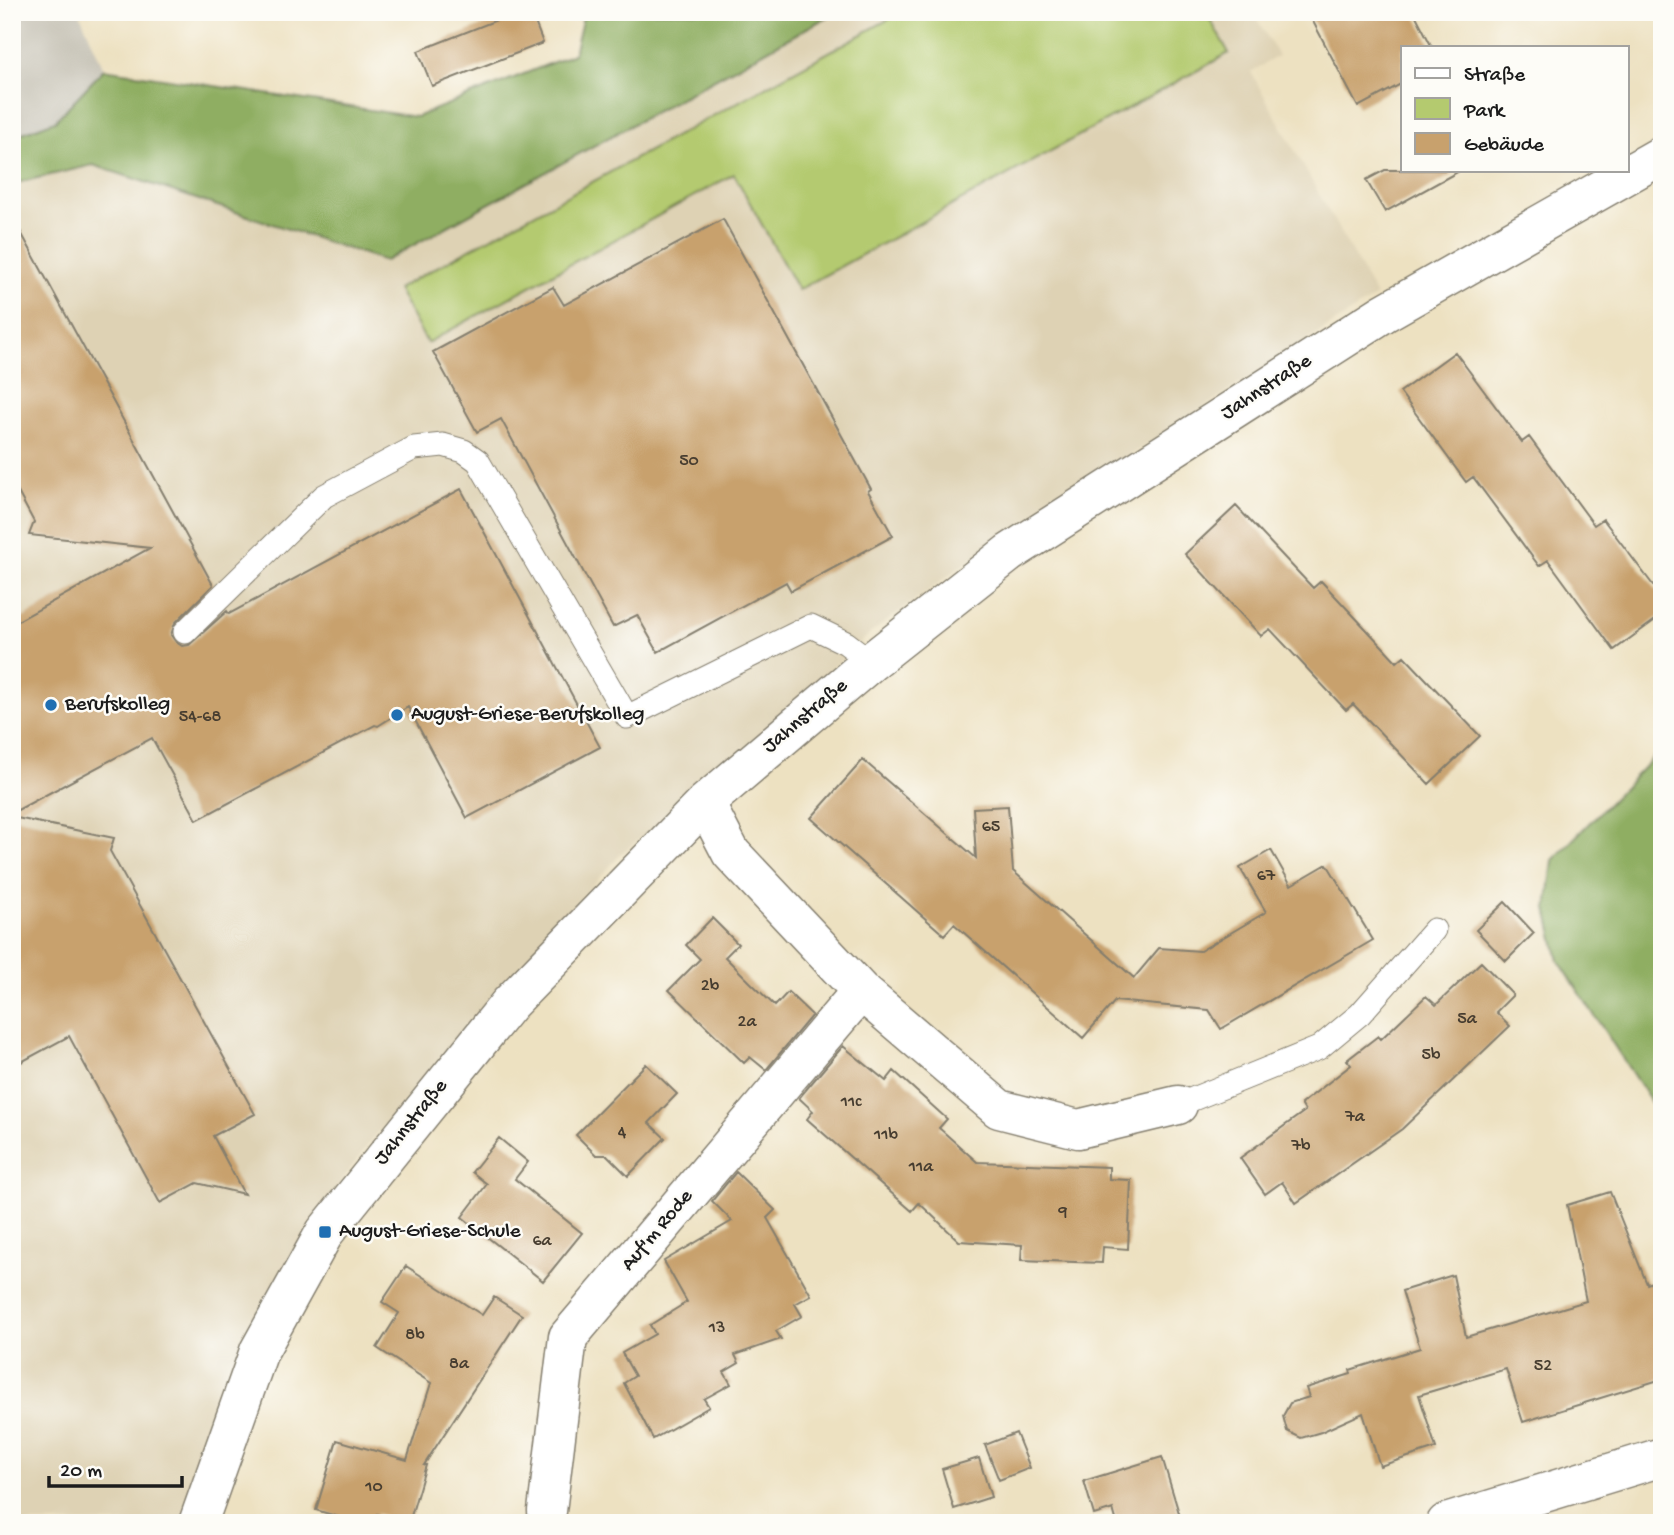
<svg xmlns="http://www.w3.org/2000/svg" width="1674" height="1535" viewBox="0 0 1674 1535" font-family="'Gochi Hand',sans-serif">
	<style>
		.built { fill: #ded2b4 }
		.industrial { fill: #c8c4b8 }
		.green { fill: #b4ca6f; stroke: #687346; stroke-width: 2 }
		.forest { fill: #8fae62; stroke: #56653f; stroke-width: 2 }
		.building { fill: #c8a16d }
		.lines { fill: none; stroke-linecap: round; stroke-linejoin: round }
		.service-casing { stroke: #847e6e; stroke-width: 25 }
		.minor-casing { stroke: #847e6e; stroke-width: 41 }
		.service { stroke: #fff; stroke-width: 23 }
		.minor { stroke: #fff; stroke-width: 38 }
		.poi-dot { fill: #1f6fb2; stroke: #fdfcf7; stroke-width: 2.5 }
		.labels { text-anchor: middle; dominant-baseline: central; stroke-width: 5; stroke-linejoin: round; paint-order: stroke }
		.number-label { font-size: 18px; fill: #473d30 }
		.street-label { font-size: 21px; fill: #1c1c1c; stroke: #fdfcf7 }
		.poi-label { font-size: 21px; fill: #1c1c1c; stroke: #fdfcf7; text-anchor: start }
	</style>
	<rect width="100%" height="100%" fill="#fdfcf7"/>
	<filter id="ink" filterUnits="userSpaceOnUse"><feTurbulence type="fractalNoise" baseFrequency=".0143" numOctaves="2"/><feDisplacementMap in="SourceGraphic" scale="14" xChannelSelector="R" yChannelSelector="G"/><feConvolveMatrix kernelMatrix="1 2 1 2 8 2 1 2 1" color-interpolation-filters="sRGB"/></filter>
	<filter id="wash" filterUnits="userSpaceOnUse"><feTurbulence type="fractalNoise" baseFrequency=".00686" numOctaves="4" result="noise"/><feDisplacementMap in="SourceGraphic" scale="28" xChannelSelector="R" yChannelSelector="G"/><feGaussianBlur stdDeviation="1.57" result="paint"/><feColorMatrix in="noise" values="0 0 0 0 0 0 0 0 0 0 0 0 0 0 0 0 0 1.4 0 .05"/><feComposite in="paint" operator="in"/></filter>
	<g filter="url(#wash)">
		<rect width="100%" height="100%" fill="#ede1c1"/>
		<!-- built -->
		<path class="built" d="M836,12H1253L1278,56L1251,72L1376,296L992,544L872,632L690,798L622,853L496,991L367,1146L309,1226L179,1523H12V184L93,165L385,261Z"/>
		<!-- industrial -->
		<path class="industrial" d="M12,12H79L104,69L55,121L12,137Z"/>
		<!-- green -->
		<path class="green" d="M902,12H1206L1229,53L798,290L734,174L427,343L397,289Z"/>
		<!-- forest -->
		<path class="forest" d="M584,12H836L385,261L93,165L12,184V137L55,121L104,69L416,117L574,54Z
			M1662,749V1119L1559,961L1547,909L1553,860Z"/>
		<g id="blocks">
			<!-- building -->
			<path class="building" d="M517,12H531L543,43L432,86L418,51Z
				M1308,12H1414L1432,47H1403V83L1358,107Z
				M1385,170H1461L1385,212L1366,180Z
				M12,216L213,585L175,623L171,635L176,642L182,646L189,645L227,611L229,614L461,489L600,747L467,818L408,707L378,726L375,725L197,820L152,738L12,813V624L150,548L29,535L34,522L12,481Z
				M723,219L871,489L868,491L893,536L791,591L786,582L658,652L637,615L613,627L501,419L477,432L433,352L553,287L564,305Z
				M1455,352L1522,442L1529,437L1594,525L1603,519L1662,597V615L1614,650L1548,560L1539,566L1473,477L1466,482L1400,392Z
				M1236,506L1313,588L1321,581L1397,662L1404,656L1480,736L1429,784L1353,704L1346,710L1270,629L1261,636L1185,554Z
				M863,760L976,858L973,808L1008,806L1013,871L1134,978L1159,948L1200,951L1266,912L1240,868L1271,850L1291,885L1327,864L1373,940L1221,1029L1209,1010L1115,1001L1083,1038L954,924L944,935L811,818Z
				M12,817L114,838L110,851L255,1114L213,1136L244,1194L197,1183L160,1203L69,1036L12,1067Z
				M1505,902L1534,933L1506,961L1476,930Z
				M712,918L738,944L725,957L750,982L775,1006L788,992L812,1015L766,1070L750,1057L744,1063L669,990L700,959L686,945Z
				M1481,962L1513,995L1496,1012L1510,1026L1402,1129L1296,1203L1282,1182L1265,1194L1240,1158L1305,1111L1301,1104L1351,1065L1347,1060L1378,1036L1381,1039L1426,996L1436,1005Z
				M843,1046L886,1081L894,1071L947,1119L939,1128L977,1162L1109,1167V1179L1131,1180L1128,1249L1103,1247L1102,1263L1021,1260L1022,1245L959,1241L919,1203L912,1211L807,1119L813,1111L799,1098Z
				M646,1064L677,1094L649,1123L665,1138L628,1176L607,1155H596L576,1135Z
				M499,1138L528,1162L515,1179L582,1233L543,1281L462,1217L487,1184L472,1172Z
				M736,1172L775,1210L767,1218L811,1295L795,1304L802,1316L776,1331L781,1339L735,1355L739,1363L724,1372L731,1384L704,1399L709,1407L653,1439L624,1383L635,1376L622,1353L655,1334L650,1325L687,1302L664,1261L732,1221L712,1201Z
				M1610,1192L1647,1284L1656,1281L1662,1302V1379L1523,1422L1506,1369L1419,1395L1436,1448L1380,1466L1363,1413L1321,1432L1301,1438L1287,1431L1283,1416L1290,1403L1309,1397L1306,1388L1351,1374L1350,1370L1420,1348L1402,1291L1453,1275L1466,1337L1586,1301L1567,1205Z
				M406,1266L482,1315L494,1297L522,1315L424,1465H426L409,1523L377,1514L375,1523H337L339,1517L316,1510L337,1440L407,1460L431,1383L377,1348L399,1313L382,1302Z
				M1016,1433L1030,1468L999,1480L985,1445Z
				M1162,1457L1182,1523H1117L1113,1509L1094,1515L1084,1481Z
				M979,1458L991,1497L954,1509L942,1469Z"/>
		</g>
	</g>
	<g filter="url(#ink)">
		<use href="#blocks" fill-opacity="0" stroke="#847e6e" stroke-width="2"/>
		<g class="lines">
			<defs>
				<path id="service" d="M185,632L324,496L414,448L443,445L464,451L478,461L627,717L811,626L846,643L871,662
					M1178,1105L1319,1048L1360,1014L1434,930"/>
				<path id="minor" d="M705,803L731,853L861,991L999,1109L1078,1129L1178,1105
					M547,1511L568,1337L861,991
					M198,1523L259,1351L325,1232L509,1004L705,803L871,662L1009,553L1384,313L1662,155
					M1446,1523L1662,1457"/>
			</defs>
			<!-- service casing -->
			<use href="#service" class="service-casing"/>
			<!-- minor casing -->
			<use href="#minor" class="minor-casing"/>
			<!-- service -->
			<use href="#service" class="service"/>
			<!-- minor -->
			<use href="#minor" class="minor"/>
		</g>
	</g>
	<!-- markers -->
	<g class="poi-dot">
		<circle cx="51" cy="705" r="7"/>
		<circle cx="397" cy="715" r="7"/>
		<rect x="318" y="1225" width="14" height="14" rx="3.5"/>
	</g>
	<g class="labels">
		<!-- number labels -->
		<g class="number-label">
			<text x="689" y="461">50</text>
			<text x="200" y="717">54-68</text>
			<text x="991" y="827">65</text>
			<text x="1266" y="876">67</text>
			<text x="710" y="986">2b</text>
			<text x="1467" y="1019">5a</text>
			<text x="747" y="1022">2a</text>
			<text x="1431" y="1055">5b</text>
			<text x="851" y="1102">11c</text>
			<text x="1355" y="1117">7a</text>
			<text x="622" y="1133">4</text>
			<text x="886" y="1135">11b</text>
			<text x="1301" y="1146">7b</text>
			<text x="921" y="1167">11a</text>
			<text x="1063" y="1212">9</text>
			<text x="542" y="1241">6a</text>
			<text x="717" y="1328">13</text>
			<text x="415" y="1335">8b</text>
			<text x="459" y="1364">8a</text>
			<text x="1543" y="1366">52</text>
			<text x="374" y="1487">10</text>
		</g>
		<!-- street labels -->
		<g class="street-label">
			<text transform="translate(1267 388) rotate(-33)">Jahnstraße</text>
			<text transform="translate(806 717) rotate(-40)">Jahnstraße</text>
			<text transform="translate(412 1123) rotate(-51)">Jahnstraße</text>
			<text transform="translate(658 1231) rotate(-50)">Auf'm Rode</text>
		</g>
		<!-- poi labels -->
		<g class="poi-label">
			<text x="65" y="705">Berufskolleg</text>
			<text x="411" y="715">August-Griese-Berufskolleg</text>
			<text x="339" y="1232">August-Griese-Schule</text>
		</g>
	</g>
	<!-- margin -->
	<rect width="1674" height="1535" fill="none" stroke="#fdfcf7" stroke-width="42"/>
	<!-- legend -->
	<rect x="1401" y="46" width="228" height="126" fill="#fdfcf7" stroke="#a3a29f" stroke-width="2"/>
	<rect x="1415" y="68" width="35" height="10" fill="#ffffff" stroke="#a3a29f" stroke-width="2"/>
	<text x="1464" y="80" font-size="21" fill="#1c1c1c">Straße</text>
	<rect x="1415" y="98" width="35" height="21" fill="#b4ca6f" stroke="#a3a29f" stroke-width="2"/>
	<text x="1464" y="116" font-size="21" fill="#1c1c1c">Park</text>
	<rect x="1415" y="133" width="35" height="21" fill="#c8a16d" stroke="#a3a29f" stroke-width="2"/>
	<text x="1464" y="150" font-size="21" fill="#1c1c1c">Gebäude</text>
	<!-- scale -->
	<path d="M49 1476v10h133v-10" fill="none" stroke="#1c1c1c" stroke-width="3.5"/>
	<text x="60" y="1476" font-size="21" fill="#1c1c1c" stroke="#fdfcf7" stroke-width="5" paint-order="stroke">20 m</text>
</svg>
